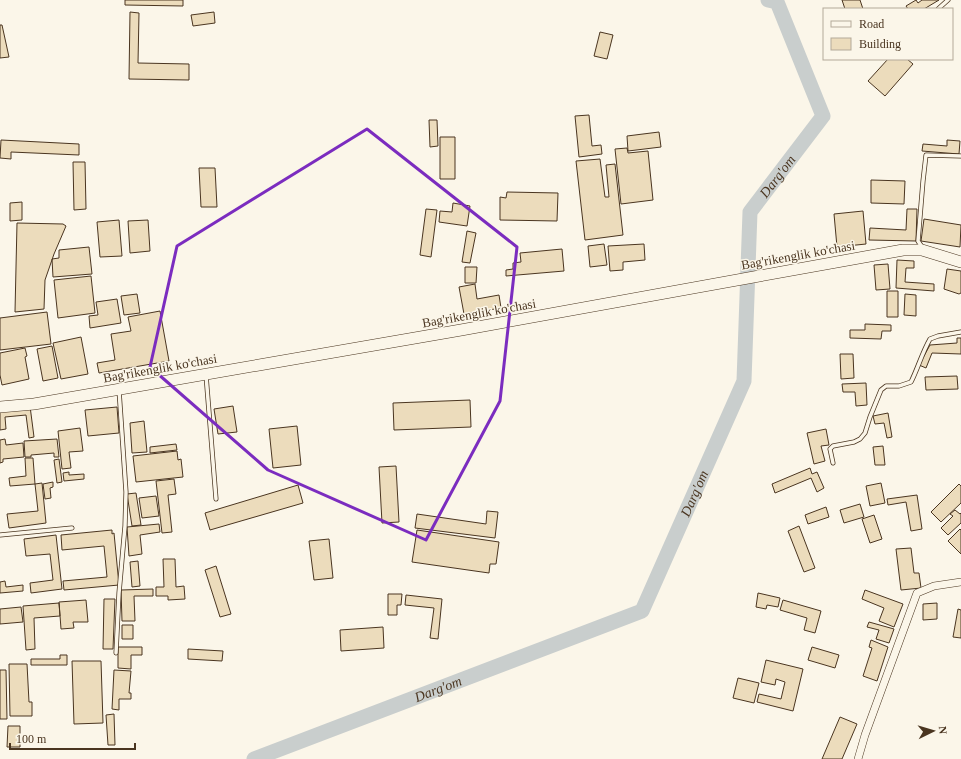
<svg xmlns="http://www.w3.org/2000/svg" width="961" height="759" viewBox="0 0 961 759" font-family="'Times New Roman',serif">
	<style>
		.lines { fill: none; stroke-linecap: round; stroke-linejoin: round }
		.river { stroke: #c9cecd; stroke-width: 15 }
		.building { fill: #ecdcbc; stroke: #4a3520 }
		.service-casing { stroke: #4a3520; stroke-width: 5 }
		.minor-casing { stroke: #4a3520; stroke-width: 8 }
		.secondary-casing { stroke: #4a3520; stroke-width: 12 }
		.service { stroke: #fbf6e9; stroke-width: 3.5 }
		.minor { stroke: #fbf6e9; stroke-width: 7 }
		.secondary { stroke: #fbf6e9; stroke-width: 11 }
		.marked { fill: none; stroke: #7b2cbf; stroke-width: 3; stroke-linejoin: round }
		.labels { text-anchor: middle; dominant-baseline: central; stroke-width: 3; stroke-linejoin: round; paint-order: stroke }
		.street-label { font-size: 13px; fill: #4a3520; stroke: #fbf6e9 }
		.water-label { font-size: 14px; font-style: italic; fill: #4a3520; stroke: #fbf6e9 }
	</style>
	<rect width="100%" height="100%" fill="#fbf6e9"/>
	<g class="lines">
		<!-- river -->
		<path class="river" id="s1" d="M254,759L642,611L744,381L750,212L823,116L777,2L768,0"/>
	</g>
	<!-- building -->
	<path class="building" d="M125,0H183V6L125,5Z
		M842,0H860L863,9H845Z
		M916,0L918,3L922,0H939L924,9H908L906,6Z
		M130,12L139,13L138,63L189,64V80L129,79Z
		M214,12L215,23L193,26L191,15Z
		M0,25H2L9,57L0,58Z
		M600,32L613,35L607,59L594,56Z
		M888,59H907L913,64L885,96L868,81Z
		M589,115L592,146L601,145L602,154L579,157L575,116Z
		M429,120H437L438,146L430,147Z
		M659,132L661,147L628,151L627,136Z
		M440,137H455V179H440Z
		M1,140L79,144V155L11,152V159L0,158Z
		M947,140L960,141L959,154L922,151L923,144L947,146Z
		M627,148L628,153L648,151L653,200L621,204L615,149Z
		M600,159L605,197H609L606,165L615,164L623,235L585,240L576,161Z
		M73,162H85L86,209L74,210Z
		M199,168H215L217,207H201Z
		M871,180L905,181L904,204L871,203Z
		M507,192L558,193L557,221L500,220V197L506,198Z
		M22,202V220L10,221V203Z
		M453,203L470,206L467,226L439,222L440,211L452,212Z
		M426,209L437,210L431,257L420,255Z
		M907,209H917L916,241L869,240L870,228L906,230Z
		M863,211L866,244L837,247L834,214Z
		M924,219L961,225L960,247L921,241Z
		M119,220L122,256L100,257L97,222Z
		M148,220L150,251L130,253L128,221Z
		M17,223L63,224L66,226L54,254L45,280L44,309L15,312Z
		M467,231L476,233L470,263L462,262Z
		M604,244L607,265L590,267L588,246Z
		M644,244L645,260L623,262V270L610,271L608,246Z
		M89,247L92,274L53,277L52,259L59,258V250Z
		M562,249L564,271L506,276V270L513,269V263L521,262L520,253Z
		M897,260L914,261V268H906L905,282L934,284V291L896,288Z
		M888,264L890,289L876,290L874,265Z
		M465,267H477L476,283H465Z
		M947,269L961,271V293L959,294L944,289Z
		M91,276L95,313L58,318L54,280Z
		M475,284L477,299L499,295L501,308L464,314L459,287Z
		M887,291H898V317H887Z
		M137,294L140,313L124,315L121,296Z
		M905,294L916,295V316L904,315Z
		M117,299L121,323L90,328L89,316L98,315L96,302Z
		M160,311L169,361L99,373L97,363L115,360L111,334L131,331L128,317Z
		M47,312L51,344L0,350V318Z
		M865,324L891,325V331H882L881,339L850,338V330H865Z
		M81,337L88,374L61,379L53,343Z
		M957,338H961V354L932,353L926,368L919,365L930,345L957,343Z
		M52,346L58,378L43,381L37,349Z
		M25,348L27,356L25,357L29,379L2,385L0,375V353Z
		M840,354H853L854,378L841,379Z
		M957,376L958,389L926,390L925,377Z
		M866,383L867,405L856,406L855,392H843L842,384Z
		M470,400L471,427L394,430L393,403Z
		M30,406L34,437L29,438L26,415L5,417L6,429L0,430V409Z
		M233,406L237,432L218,434L214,409Z
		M117,407L119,433L88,436L85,410Z
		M888,413L892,437L887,438L884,423L875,424L873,416Z
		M144,421L147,452L132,453L130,423Z
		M297,426L301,465L273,468L269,429Z
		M80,428L83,451L69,452L71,468L62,469L58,431Z
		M826,429L829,445L821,446L825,461L814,464L807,433Z
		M5,439L6,445L23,443L24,457L3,459V462L0,463V440Z
		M57,439L59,457H54V453L31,455V457H25L24,441Z
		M176,444L177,450L150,453V447Z
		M883,446L885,465H875L873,447Z
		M177,451L178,460L181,459L183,477L136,482L133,456Z
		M25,458H33L35,484L10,486L9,478L26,476Z
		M59,459L62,482L57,483L54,460Z
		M396,466L399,522L382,523L379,467Z
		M810,468L812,474L817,472L824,488L817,492L811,478L775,493L772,484Z
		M69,472V475L84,474V479L64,481L63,473Z
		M174,479L176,494L168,495L172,532L162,533L156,481Z
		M53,482V487L50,488L51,498L45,499L43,484Z
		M42,483L46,523L9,528L7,514L38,511L35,484Z
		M881,483L885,503L870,506L866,486Z
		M959,484L961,486V503L941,522L931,512Z
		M298,485L303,503L210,530L205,513Z
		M136,493L141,525L132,526L127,494Z
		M917,495L922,529L911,531L906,502L888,505L887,499Z
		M156,496L159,516L142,518L139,498Z
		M860,504L864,517L844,523L840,510Z
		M826,507L829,517L808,524L805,515Z
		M955,510L960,514L961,513V523L948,535L941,528L953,516L950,514Z
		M487,511L498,512L495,538L415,528L417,514L486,524Z
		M874,515L882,539L870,543L862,519Z
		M159,524L160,532L140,535L142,554L129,556L127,527Z
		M799,526L815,568L804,572L788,531Z
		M960,529L961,530V554L948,541Z
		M112,530V534L114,533L119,585L64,590L63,581L107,577L104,546L62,550L61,535Z
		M417,530L499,542L496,564H490L489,573L412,562Z
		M56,535L62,589L31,593L30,583L53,580L50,554L26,556L24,539Z
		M329,539L333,578L314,580L309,541Z
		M911,548L914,573H919L921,588L901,590L896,549Z
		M163,559H175L176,587L184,586L185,599L168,600V596H156V587H164Z
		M138,561L140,586L132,587L130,562Z
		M216,566L231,614L220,617L205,570Z
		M5,581L6,587L23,585V591L0,593V582Z
		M153,589V596H134L135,621H122L121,590Z
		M865,590L903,604L894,627L879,621L884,608L862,599Z
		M758,593L780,598L778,607L767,605L766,609L756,607Z
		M388,594H402L401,605H397V615H388Z
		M406,595L442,599L438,639L430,638L434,608L405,605Z
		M104,599H115L113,649H103Z
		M86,600L88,622H73L74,628L61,629L59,602Z
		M783,600L821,611L815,633L804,630L807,618L780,610Z
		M59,603L60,616L34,618L35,649L26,650L23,606Z
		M937,603V619L923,620V604Z
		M21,607L23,622L0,624V609Z
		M958,609L961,610V638L953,637Z
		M869,622L894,629L889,643L876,639L879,630L867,627Z
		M122,625H133V639H122Z
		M383,627L384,648L341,651L340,630Z
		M871,640L888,647L877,681L863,676L872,648L869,647Z
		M118,647H142V655H131V669L118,668Z
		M812,647L839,655L835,668L808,660Z
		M188,649L223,651L222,661L188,659Z
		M60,655H67V665H31V659H60Z
		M766,660L803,669L793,711L757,702L759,694L781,699L785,682L776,679L775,685L761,682Z
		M72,661H101L103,723L74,724Z
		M9,664H27L29,702H32V716H10Z
		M0,670H6L7,719H0Z
		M114,670L131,671L129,693H131V699H119V710L112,709Z
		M738,678L759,683L754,703L733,698Z
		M114,714L115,745H108L106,715Z
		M840,717L857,724L842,759H822Z
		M8,726H20V747H7Z"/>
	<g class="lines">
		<defs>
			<path id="service" d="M938,9L948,0
				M922,247L918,241L923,181L926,155L961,156
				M206,375L216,499
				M833,463L830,449L833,446L854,442L860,439L865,433L870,417L881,390L886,386H899L911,382C918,368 922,353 930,339L938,336L961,332
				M0,535L72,528
				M116,653L119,593L125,526L126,492L119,390"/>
			<path id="minor" d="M858,759L865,735L917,593L934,586L961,582"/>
			<path id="secondary" d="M0,407L34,404L461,330L903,250H922L961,262"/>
		</defs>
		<!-- service casing -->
		<use href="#service" class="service-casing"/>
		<!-- minor casing -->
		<use href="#minor" class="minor-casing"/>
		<!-- secondary casing -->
		<use href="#secondary" class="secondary-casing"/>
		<!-- service -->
		<use href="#service" class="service"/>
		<!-- minor -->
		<use href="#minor" class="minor"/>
		<!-- secondary -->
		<use href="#secondary" class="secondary"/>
	</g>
	<!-- marked area -->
	<path class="marked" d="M367,129L517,247L500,401L426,540L268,470L150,367L177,246Z"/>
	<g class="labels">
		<!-- street labels -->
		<g class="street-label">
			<text transform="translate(798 255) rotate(-10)">Bag'rikenglik ko'chasi</text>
			<text transform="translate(479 313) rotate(-10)">Bag'rikenglik ko'chasi</text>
			<text transform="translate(160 368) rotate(-10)">Bag'rikenglik ko'chasi</text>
		</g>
		<!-- water labels -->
		<g class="water-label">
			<text stroke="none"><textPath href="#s1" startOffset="881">Darg'om</textPath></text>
			<text stroke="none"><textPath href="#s1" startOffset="544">Darg'om</textPath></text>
			<text stroke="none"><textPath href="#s1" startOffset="197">Darg'om</textPath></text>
		</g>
	</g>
	<!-- legend -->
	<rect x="823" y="8" width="130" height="52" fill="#fbf6e9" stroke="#b4a999"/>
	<rect x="831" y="21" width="20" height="6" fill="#fbf6e9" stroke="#b4a999"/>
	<text x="859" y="28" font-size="12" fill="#4a3520">Road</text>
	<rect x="831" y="38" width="20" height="12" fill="#ecdcbc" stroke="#b4a999"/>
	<text x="859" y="48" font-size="12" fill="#4a3520">Building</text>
	<!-- north arrow -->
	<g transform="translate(933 731) rotate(85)" stroke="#fbf6e9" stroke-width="3" paint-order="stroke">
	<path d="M0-3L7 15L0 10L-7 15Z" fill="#4a3520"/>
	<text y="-6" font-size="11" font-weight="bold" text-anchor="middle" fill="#4a3520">N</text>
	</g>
	<!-- scale -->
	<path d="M10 743v6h125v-6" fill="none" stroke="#4a3520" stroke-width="2"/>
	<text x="16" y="743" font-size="12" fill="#4a3520" stroke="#fbf6e9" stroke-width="3" paint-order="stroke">100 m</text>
</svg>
